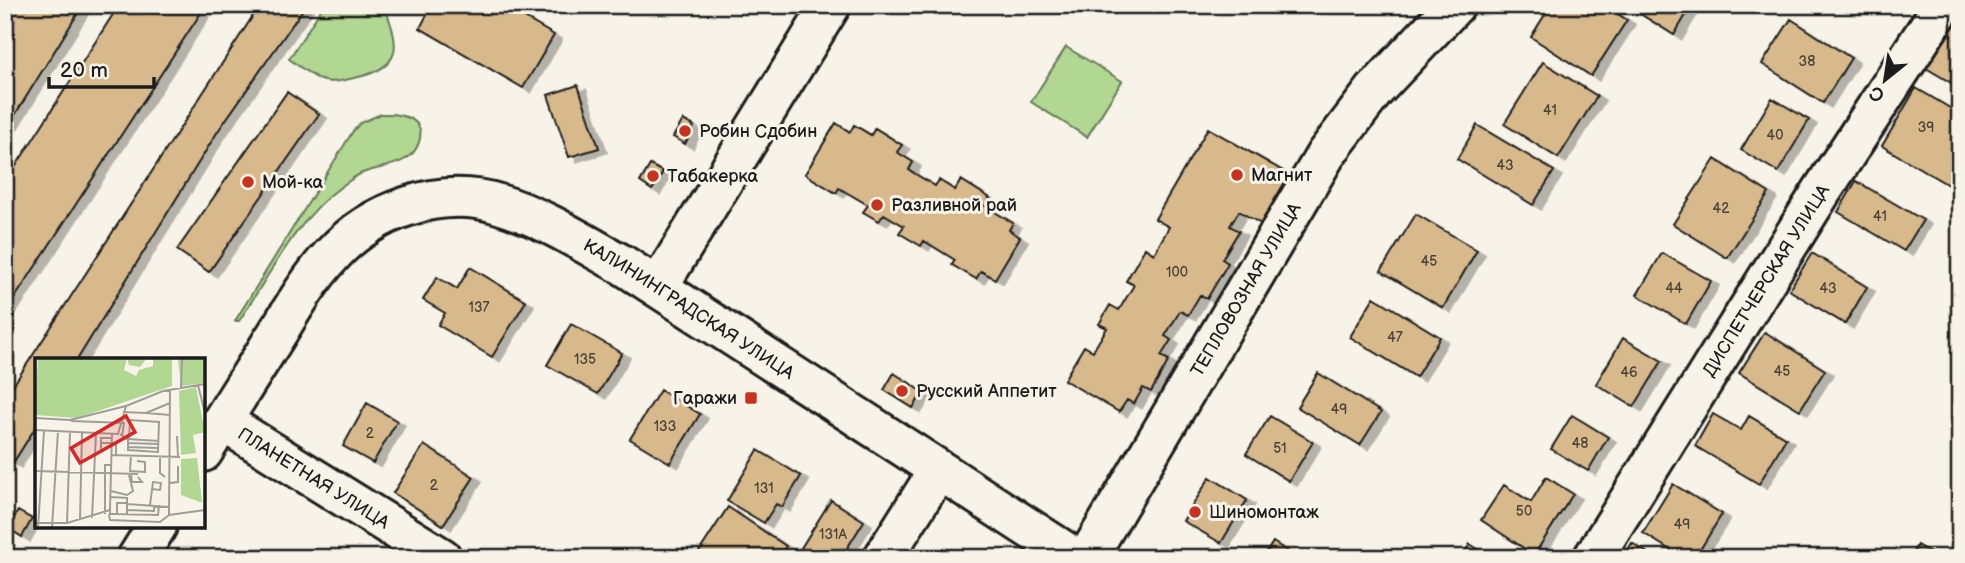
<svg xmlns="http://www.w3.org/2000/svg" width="1965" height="563" viewBox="0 0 1965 563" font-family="'Balsamiq Sans',sans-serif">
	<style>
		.green { fill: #b1d793; stroke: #667a58; stroke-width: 2 }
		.building { fill: #d8b98c; stroke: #1c1c1c; stroke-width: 2; filter: url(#shadow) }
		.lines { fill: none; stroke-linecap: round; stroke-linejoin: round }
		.minor-casing { stroke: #1c1c1c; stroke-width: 44 }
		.major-casing { stroke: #1c1c1c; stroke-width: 44 }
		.minor { stroke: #f7f3e8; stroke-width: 38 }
		.major { stroke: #f7f3e8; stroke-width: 38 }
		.poi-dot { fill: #c8321e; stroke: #f7f3e8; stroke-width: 2.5 }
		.labels { text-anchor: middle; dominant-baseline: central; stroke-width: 6; stroke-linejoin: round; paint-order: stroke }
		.number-label { font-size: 14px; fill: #4b4338 }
		.poi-label { font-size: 18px; fill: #1c1c1c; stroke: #f7f3e8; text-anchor: start }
		.street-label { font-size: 18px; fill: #1c1c1c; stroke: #f7f3e8 }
		.inset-road { fill: none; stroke: #9f9d96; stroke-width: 2 }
		.view { fill: #d62828; fill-opacity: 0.15; stroke: #d62828; stroke-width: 3.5 }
		.inset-edge { fill: none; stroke: #1c1c1c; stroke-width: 3.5 }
	</style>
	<defs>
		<filter id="shadow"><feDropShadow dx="8" dy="4.5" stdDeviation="0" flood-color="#0004"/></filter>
	</defs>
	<rect width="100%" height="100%" fill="#f7f3e8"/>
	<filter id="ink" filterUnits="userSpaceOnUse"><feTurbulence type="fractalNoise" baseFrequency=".0143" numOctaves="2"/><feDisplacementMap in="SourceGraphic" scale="14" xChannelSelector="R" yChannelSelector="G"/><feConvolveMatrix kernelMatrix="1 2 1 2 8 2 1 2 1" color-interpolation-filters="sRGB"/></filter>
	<g filter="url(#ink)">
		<!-- green -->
		<path class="green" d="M324,5H384C400,46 404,68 354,78C344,80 331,84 321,80C310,75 299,66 289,59Z
			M1066,47L1122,81L1087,137L1031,102Z
			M381,114C403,113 430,119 417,147C407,167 378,166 360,174C354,177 348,182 342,186C297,218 269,276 239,321H235L353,131L360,123Z"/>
		<!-- building -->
		<path class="building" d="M5,5H83L5,131Z
			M119,5H206L5,313V183Z
			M260,5H306L218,131L77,360H37V425L13,463L5,458V398Z
			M432,5H502L554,35L523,88L420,28Z
			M1551,5H1604L1627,20L1591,76L1531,37Z
			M1626,5H1692L1674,35Z
			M1960,10V88L1926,68Z
			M1791,19L1851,58L1823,103L1762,64Z
			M1543,62L1597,96L1558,158L1504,124Z
			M578,85L599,148L569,157L548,95Z
			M1916,88L1960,114V140L1954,150L1960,154V182L1955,189L1882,146Z
			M287,92L319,114L209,272L177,250Z
			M1772,98L1809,120L1778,172L1741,150Z
			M683,120L694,126L685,144L673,137Z
			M836,123L850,132L854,125L871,135L875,128L902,145L897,152L913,162L909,170L935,186L939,180L955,190L961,180L990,198L985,206L1013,223L1009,230L1020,237L995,279L981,271L976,279L952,265L955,260L924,241L921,246L899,233L904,226L884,214L879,221L863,212L868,205L839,188L836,193L805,174Z
			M1477,125L1554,171L1533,205L1457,159Z
			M1208,128L1290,175L1261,224L1239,211L1230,226L1239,231L1222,259L1228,263L1207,299L1200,295L1188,315L1180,311L1165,336L1171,340L1161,356L1169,360L1151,392L1143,388L1134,404L1127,400L1119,412L1064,380L1084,346L1093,351L1107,328L1099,324L1110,305L1119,310L1134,285L1126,281L1145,248L1154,254L1169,227L1155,219Z
			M1715,159L1769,193L1727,258L1673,224Z
			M650,165L663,172L652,190L640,182Z
			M1856,181L1923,220L1904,251L1838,212Z
			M1416,214L1477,250L1443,308L1381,271Z
			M1662,253L1711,281L1686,324L1637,295Z
			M1812,253L1867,287L1845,324L1789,290Z
			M470,267L526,301L492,357L438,325L445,313L423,300L437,277L457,289Z
			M1374,297L1440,337L1416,377L1350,337Z
			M571,324L622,353L598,394L547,365Z
			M1765,332L1825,370L1800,410L1739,373Z
			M1623,338L1662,361L1634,407L1596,384Z
			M894,373L923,392L913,408L884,390Z
			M1318,373L1381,412L1360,445L1297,407Z
			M660,390L700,414L670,463L630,439Z
			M367,403L397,421L373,463L343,446Z
			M1713,414L1741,430L1749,416L1786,438L1759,484L1695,446Z
			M1572,415L1608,437L1588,471L1551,449Z
			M1270,416L1313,442L1289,481L1246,454Z
			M424,445L474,477L443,525L393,493Z
			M758,450L801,476L782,507L776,504L764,523L727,501Z
			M1210,477L1247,500L1221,543L1183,521Z
			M1546,477L1573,494L1534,555L1481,520L1504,485L1531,502Z
			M1673,484L1722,514L1695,558H1683L1643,533Z
			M831,500L864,521L841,558H816L801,548Z
			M728,507L786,546L778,558H695Z
			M18,511L32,519L22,537L8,528Z
			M1273,542L1295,556L1294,558H1263Z
			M1632,543L1655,558H1623Z
			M1470,544L1492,558H1461Z
			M1917,545L1939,558H1910Z"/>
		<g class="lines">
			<defs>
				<g id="minor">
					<path d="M658,287L831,5"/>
					<path id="s1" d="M222,421L442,558"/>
					<path d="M883,558L938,471"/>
					<path id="s2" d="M1087,558L1326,154L1374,91L1455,5"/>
					<path id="s3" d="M1593,558L1820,194L1943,5"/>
				</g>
				<g id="major">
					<path id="s4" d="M203,452C224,417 246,383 268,348C288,317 306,283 331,256C372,210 440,186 499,204C543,217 583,243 623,265L1075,558"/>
					<path d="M137,558L157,526"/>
				</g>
			</defs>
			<!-- minor casing -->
			<use href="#minor" class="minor-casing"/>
			<!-- major casing -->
			<use href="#major" class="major-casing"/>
			<!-- minor -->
			<use href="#minor" class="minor"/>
			<!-- major -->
			<use href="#major" class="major"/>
		</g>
	</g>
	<!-- markers -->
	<g class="poi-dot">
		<circle cx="685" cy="131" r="7"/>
		<circle cx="1237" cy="175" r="7"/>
		<circle cx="653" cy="176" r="7"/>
		<circle cx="248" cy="182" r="7"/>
		<circle cx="877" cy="205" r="7"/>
		<circle cx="902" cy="391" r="7"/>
		<rect x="744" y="391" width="14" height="14" rx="3.5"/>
		<circle cx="1195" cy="512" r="7"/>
	</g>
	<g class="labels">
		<!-- number labels -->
		<g class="number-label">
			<text x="1807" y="61">38</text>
			<text x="1550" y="110">41</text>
			<text x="1926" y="127">39</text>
			<text x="1775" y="135">40</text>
			<text x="1505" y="165">43</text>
			<text x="1721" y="208">42</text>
			<text x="1880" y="216">41</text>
			<text x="1429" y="261">45</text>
			<text x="1177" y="272">100</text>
			<text x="1674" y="288">44</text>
			<text x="1828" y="288">43</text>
			<text x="479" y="307">137</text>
			<text x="1395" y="337">47</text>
			<text x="585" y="359">135</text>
			<text x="1782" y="371">45</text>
			<text x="1629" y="372">46</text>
			<text x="1339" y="409">49</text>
			<text x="665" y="426">133</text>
			<text x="370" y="433">2</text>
			<text x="1580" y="443">48</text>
			<text x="1280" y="448">51</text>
			<text x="434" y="485">2</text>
			<text x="764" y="488">131</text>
			<text x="1524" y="511">50</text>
			<text x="1682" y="524">49</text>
			<text x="833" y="534">131А</text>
		</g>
		<!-- poi labels -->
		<g class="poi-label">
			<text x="699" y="131">Робин Сдобин</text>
			<text x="1251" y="175">Магнит</text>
			<text x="667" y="176">Табакерка</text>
			<text x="262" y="182">Мой-ка</text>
			<text x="891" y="205">Разливной рай</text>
			<text x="916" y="391">Русский Аппетит</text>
			<text x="737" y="398" text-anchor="end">Гаражи</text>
			<text x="1209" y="512">Шиномонтаж</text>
		</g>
		<!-- street labels -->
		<g class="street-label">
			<text stroke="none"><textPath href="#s3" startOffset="327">ДИСПЕТЧЕРСКАЯ УЛИЦА</textPath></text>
			<text stroke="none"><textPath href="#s2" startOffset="312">ТЕПЛОВОЗНАЯ УЛИЦА</textPath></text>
			<text stroke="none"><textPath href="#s4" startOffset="637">КАЛИНИНГРАДСКАЯ УЛИЦА</textPath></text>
			<text stroke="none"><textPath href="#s1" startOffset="108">ПЛАНЕТНАЯ УЛИЦА</textPath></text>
		</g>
	</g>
	<!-- overview -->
	<g transform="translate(35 358)">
		<rect width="170" height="170" fill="#f7f3e8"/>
		<path d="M3,0H112L105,9L94,7L92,0L89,12L101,18L104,12L118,8V0H137V28L42,60L0,57ZM143,0H170V25L146,28ZM161,29L170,74L158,77L161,95L146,97L144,33ZM162,100L167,144H165L146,137V101Z" fill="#b1d793"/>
		<path class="inset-road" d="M163,27L170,55M146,30L147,0M88,54L111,55L135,45M111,55L135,57M0,60L35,62L91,48M36,63L89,65L87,78M0,72L83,76L91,48L128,33L170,26M77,76L75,151V156H82M85,76L92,81L124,83M142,78L143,99M93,82V92L123,94L124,64L95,62L94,82M66,85H81V97M93,85L123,86M93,89L123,90M66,92V80H77M77,97L145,99M96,97L95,113L110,114V104L102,103M125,98V115L130,119M0,113L103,116M96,117L97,124H107L103,119M135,125L143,124V108M76,133L92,137L98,133L94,117M76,139L92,140V156M92,145H82V156L123,157L124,147M92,146L134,149M115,147L118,124L126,125L125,132L117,131M92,152L119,153V147M70,156V107H76M74,156L75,162L125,164L134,157M134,157L135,32M134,157L170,152M57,160L61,75M45,162L47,75M0,165H32L75,152M32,165L35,74M3,170L9,73M17,170L23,73"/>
		<path class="view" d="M91,58L100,74L45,105L36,90Z"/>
		<rect width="170" height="170" class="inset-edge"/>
	</g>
	<!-- margin -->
	<rect width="1965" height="563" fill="none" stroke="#f7f3e8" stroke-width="28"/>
	<rect x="14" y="14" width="1937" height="535" fill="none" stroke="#1c1c1c" stroke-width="2.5" filter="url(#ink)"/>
	<!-- north arrow -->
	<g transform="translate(1885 80) rotate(210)" stroke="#f7f3e8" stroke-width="5" paint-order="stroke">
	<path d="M0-5L12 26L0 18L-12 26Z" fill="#1c1c1c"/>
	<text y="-10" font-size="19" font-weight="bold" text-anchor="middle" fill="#1c1c1c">С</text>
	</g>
	<!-- scale -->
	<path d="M49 77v10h105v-10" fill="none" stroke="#1c1c1c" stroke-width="3.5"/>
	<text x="60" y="77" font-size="21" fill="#1c1c1c" stroke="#f7f3e8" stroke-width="5" paint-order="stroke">20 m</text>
</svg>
